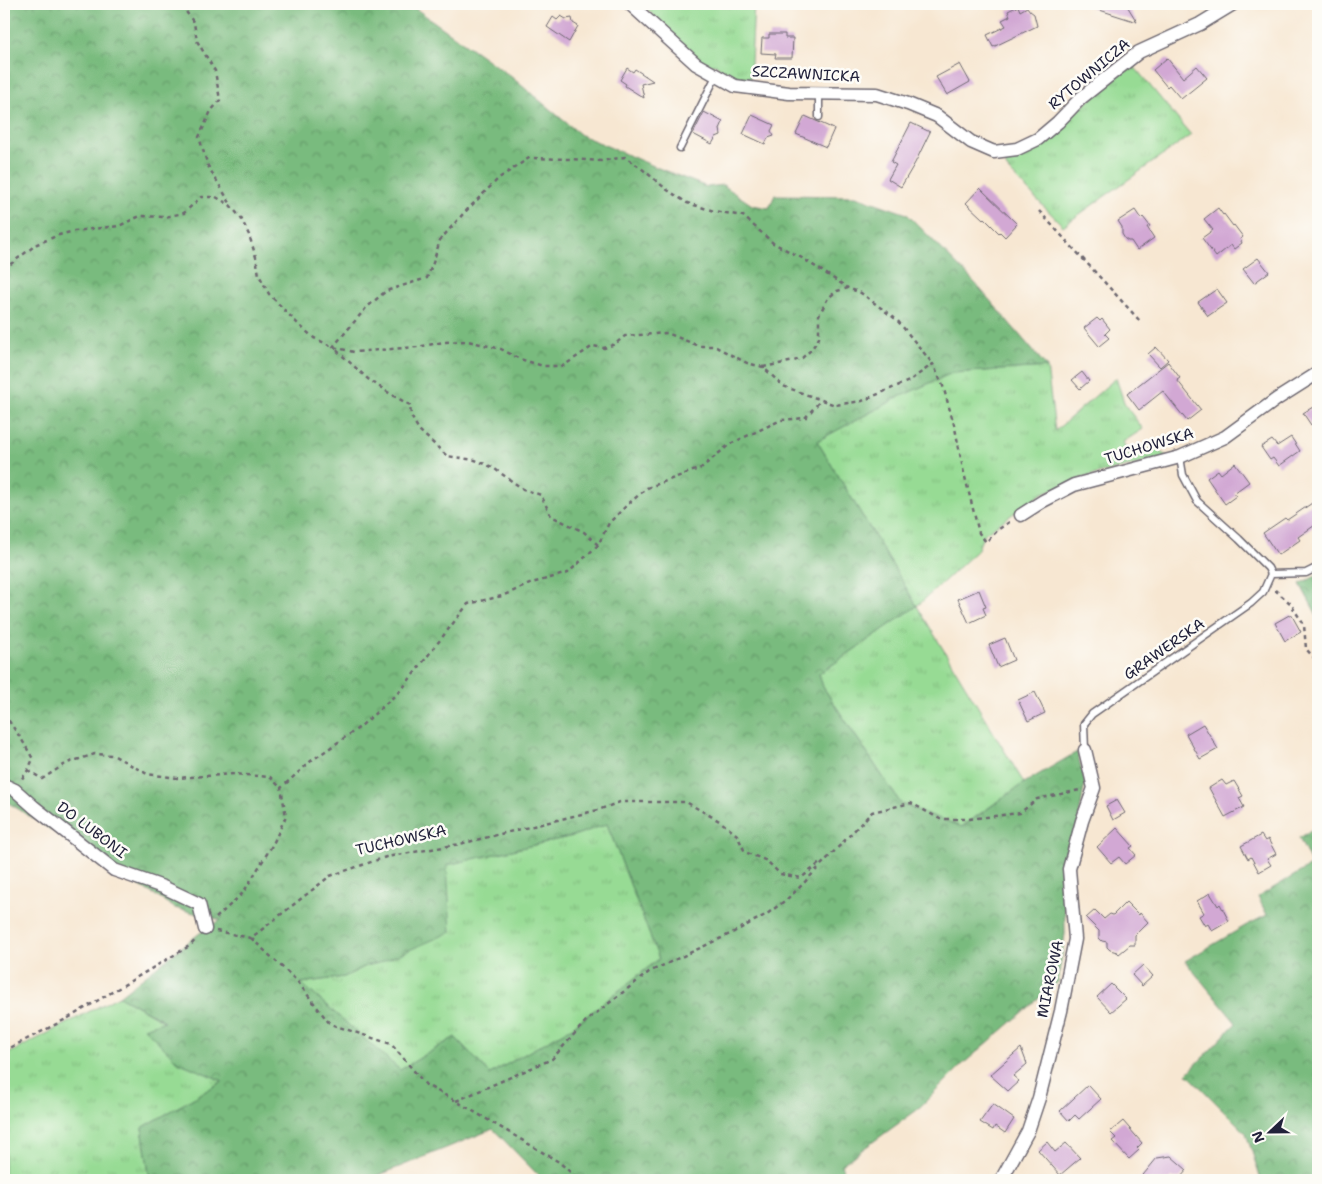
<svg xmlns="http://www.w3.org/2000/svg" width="1322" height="1184" viewBox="0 0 1322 1184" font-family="'Shantell Sans',sans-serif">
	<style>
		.grass { fill: url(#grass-tufts); stroke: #5c7e68 }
		.forest { fill: url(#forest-crowns); stroke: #4e6e5c; fill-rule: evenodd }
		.building { fill: #d2a8d4 }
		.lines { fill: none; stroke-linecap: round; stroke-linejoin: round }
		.lane-casing { stroke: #6d6770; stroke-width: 9 }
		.street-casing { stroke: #6d6770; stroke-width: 15 }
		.path { stroke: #6d6770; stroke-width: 2.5; stroke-dasharray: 4 4; stroke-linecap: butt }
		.lane { stroke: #fff; stroke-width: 6 }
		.street { stroke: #fff; stroke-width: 12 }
		.labels { text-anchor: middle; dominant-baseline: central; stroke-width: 5; stroke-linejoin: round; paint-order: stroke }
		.street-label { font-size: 15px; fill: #22223b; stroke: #fdfcf7 }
	</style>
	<defs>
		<pattern id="grass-tufts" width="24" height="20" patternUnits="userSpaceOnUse" patternTransform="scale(1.25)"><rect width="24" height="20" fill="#97db94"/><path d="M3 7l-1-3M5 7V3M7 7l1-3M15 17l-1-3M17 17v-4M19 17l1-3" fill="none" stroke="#82bc80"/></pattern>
		<pattern id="forest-crowns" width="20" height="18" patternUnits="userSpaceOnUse" patternTransform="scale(1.25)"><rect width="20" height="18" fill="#79bb7e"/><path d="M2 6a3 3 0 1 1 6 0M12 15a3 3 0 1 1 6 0" fill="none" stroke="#639868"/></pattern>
	</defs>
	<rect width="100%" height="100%" fill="#fdfcf7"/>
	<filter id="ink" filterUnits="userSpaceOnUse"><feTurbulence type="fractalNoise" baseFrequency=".02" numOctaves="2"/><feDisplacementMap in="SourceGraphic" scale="10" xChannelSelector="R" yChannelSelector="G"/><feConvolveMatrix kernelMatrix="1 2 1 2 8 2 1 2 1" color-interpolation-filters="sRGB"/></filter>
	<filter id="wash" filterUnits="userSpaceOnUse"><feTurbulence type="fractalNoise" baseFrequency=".0096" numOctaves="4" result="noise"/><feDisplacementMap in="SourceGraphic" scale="20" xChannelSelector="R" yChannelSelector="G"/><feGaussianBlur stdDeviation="1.12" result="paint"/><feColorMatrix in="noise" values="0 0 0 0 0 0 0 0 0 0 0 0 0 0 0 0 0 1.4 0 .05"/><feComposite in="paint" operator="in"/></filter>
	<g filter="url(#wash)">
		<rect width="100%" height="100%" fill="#f7e7d2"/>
		<!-- grass -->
		<path class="grass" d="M642,4H754L750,83L727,77L716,64L704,66Z
			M1132,64L1191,135L1063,226L1007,169L1004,158L1028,153L1058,132L1076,112Z
			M1047,367L1055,431L1116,378L1125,405L1143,429L1123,442L1129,456L1156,447L1167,457L1085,477L1043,493L984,534L977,551L917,606L1024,783L961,827L901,804L823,687L819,674L917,606L817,441L901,396L952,373Z
			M607,824L659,959L574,1026L490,1074L455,1037L400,1070L300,983L344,977L368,965L379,963L446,865L573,836Z
			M119,996L165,1022L144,1028L178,1062L223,1081L142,1128L150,1180H4V1056Z"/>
		<!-- forest -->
		<path class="forest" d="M4,4H409L509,75L581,135L663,170L707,187L723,185L752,205L769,208L775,195L856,196L907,214L975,283L1047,367L952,373L901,396L817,441L917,606L819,674L823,687L901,804L962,827L1024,783L1077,752L1085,782L1078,823L1064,863L1065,934L1058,982L963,1064L917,1110L841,1165L848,1180H543L493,1129L367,1180H150L142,1128L223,1081L178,1062L144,1028L165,1021L119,996L205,929L221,920L175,908L4,800ZM607,824L659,959L574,1026L490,1074L455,1037L400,1070L301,983L344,977L368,965L379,963L451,932L447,865L573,836Z
			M1318,575V617L1300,584Z
			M1318,827V1180H1261L1246,1133L1187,1074L1236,1023L1185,961L1245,926L1267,915L1258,897L1312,865L1299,838Z"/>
		<g id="blocks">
			<!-- building -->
			<path class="building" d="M1087,4H1126L1137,22L1087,6Z
				M1018,6L1020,11L1027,7L1030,11L1034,14L1037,26L993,47L987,35L1006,26L1002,20L1010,16L1008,11Z
				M561,16L566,19L572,18L573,23L578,26L569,42L547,27L553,17L557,20Z
				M769,34H785V38H793L792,58H775L776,54L761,53L762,38H769Z
				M1167,58L1183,78L1197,66L1207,78L1181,99L1169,85L1167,87L1153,70Z
				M960,64L970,82L947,95L936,77Z
				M627,68L633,72L635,69L653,81L641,84L644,98L625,86L626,84L620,80Z
				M704,112L723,122L720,129L721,135L716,137L712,144L693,134Z
				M752,115L774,125L771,131L774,136L768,138L765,144L743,134Z
				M805,116L834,129L826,147L796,134Z
				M911,123L930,132L915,163L901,187L888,179L896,165L891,162Z
				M980,188L1017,224L1005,237L1000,232L999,233L984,218L983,219L966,203Z
				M1218,208L1223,215L1224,214L1233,226L1234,225L1243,237L1240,239L1242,243L1234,249L1231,245L1216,257L1202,238L1213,230L1204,219Z
				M1135,210L1141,219L1143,217L1150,226L1147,227L1154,238L1137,250L1131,241H1128L1125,239L1122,234V227L1118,221Z
				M1258,258L1269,272L1254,283L1243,269Z
				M1217,289L1227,303L1208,316L1198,302Z
				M1097,318L1100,321L1102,319L1110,329L1105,334L1109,338L1099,346L1084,328Z
				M1156,347L1168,360L1160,367L1148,354Z
				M1168,362L1180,378L1177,380L1201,410L1187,421L1163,391L1139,410L1127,394Z
				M1082,372L1089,381L1080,389L1072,380Z
				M1313,407L1318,415V420L1311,425L1303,413Z
				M1291,437L1300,451L1279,466L1273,458L1270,460L1261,447L1272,440L1277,446Z
				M1235,463L1249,482L1234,493L1236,496L1225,504L1207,478L1218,470L1221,474Z
				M1318,499V523L1298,537L1300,540L1278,555L1263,533L1285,518L1287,520Z
				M979,590L986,607L983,608L986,615L969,623L958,599Z
				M1291,614L1301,632L1285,641L1275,623Z
				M1005,638L1014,660L998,667L989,645Z
				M1035,692L1045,713L1028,721L1018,700Z
				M1203,724L1218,749L1200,759L1186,734Z
				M1222,780L1226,785L1234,781L1243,796L1239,798L1244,807L1225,817L1209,788Z
				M1117,800L1125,813L1113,820L1106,806Z
				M1117,828L1133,846L1130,848L1136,855L1125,864L1119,857L1111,863L1097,847Z
				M1261,835L1265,841L1268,839L1276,854L1267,859L1271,865L1259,872L1251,857L1248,859L1241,846Z
				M1210,893L1218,906L1220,904L1229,921L1212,931L1208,924L1205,926L1199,916L1204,913L1197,901Z
				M1126,902L1139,915L1140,913L1148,922L1135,935V945H1130L1119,954L1117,952L1110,950L1107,947V942L1102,941L1099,938V931L1086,918L1095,910L1104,919L1110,914L1113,915Z
				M1143,965L1153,976L1142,986L1132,975Z
				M1111,984L1126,999L1111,1012L1097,997Z
				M1021,1048L1027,1064L1013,1076L1019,1081L1008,1091L990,1075Z
				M1088,1085L1101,1099L1079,1119L1075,1115L1069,1121L1060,1111Z
				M993,1104L1014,1119L1005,1133L995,1126L993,1130L980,1122Z
				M1123,1121L1142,1143L1137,1148L1139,1150L1129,1159L1112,1141L1116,1138L1110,1132Z
				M1047,1142L1055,1152L1066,1143L1080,1158L1060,1175L1038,1150Z
				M1171,1156L1187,1170L1180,1178H1171L1169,1180H1139L1157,1158Z"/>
		</g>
	</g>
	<g filter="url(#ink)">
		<use href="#blocks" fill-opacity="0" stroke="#6d6770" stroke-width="1"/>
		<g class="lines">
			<defs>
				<path id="lane" d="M819,117V93
					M680,148L716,76
					M1180,457L1183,475L1197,501L1239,539L1268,568L1271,574
					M1271,574L1306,573L1318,567
					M1085,750L1084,724L1092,714L1251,603L1263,592L1271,574"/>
				<path id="street" d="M630,4L696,64L735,86L789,93L877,94L908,104L937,116L971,142L994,152L1017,149L1038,139L1058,122L1081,98L1139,52L1200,24L1233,4
					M1021,515L1043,501L1074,485L1180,457L1225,437L1277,399L1318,373
					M4,785L15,790L34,807L114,870L163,887L199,904L205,929
					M1001,1180L1028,1131L1039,1098L1061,1011L1075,939L1069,869L1082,821L1094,788L1085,750"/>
			</defs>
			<!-- lane casing -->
			<use href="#lane" class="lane-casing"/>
			<!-- street casing -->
			<use href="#street" class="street-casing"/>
			<!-- path -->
			<path class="path" d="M184,4L187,13L194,23L197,41L215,71L220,100L211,111L199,137L208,166L230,203
				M1039,211L1141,322
				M4,269L37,244L59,235L74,231L119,226L140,216L164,217L184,213L201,197H216L230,205L241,218L249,235L256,257L259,275L269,294L299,325L314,338L333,347L354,352L417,347L444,342L468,341L501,349L520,359L543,366H563L593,346L604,348L615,344L625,336L667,333L699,346H714L747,363L763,367L783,386L835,405L862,401L909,381L933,364L943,386L955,428L963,469L979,533L986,542L999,529L1011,521
				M763,367L794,361L802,358L811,350L819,338V315L828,298L837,291L848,288L861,293L897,320L933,364
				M598,545L584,532L551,516L541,495L523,489L492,467L475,460L447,456L419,430L411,416L410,405L392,395L368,379L333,347L366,308L386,291L427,278L433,263L440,240L463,214L499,178L529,158L568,159L601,161L625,157L641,168L666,189L687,203L714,211L743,216L773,243L802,258L848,288
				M1275,590L1290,603L1304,625L1306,649L1318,662
				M4,714L22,740L33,759L28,770L21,780
				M28,770L42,779L67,763L95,754L113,755L147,774L177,778L234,774L270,777L281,788
				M216,918L243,893L273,844L286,816L281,788L311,761L360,727L402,689L468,604L502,596L532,583L568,573L598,545L609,523L627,505L647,488L701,468L730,444L781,420L805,418L820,401
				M216,931L251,938L330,876L386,857L460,844L598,810L620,802H686L721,822L737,835L745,852L767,861L780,874L801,878L821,862
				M251,938L297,981L330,1024L391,1044L426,1085L456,1101L559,1162L579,1180
				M4,1051L70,1017L191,945L196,939
				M456,1101L552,1059L586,1021L649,972L732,933L767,914L786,900L798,889L872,812L911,803L940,819H969L1020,813L1037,799L1080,790"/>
			<!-- lane -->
			<use href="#lane" class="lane"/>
			<!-- street -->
			<use href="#street" class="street"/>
		</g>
	</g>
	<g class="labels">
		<!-- street labels -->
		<g class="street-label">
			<text transform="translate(806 74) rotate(3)">SZCZAWNICKA</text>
			<text transform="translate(1089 74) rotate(-40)">RYTOWNICZA</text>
			<text transform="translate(1149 446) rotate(-17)">TUCHOWSKA</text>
			<text transform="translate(1164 649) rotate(-35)">GRAWERSKA</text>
			<text transform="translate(92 830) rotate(37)">DO LUBONI</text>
			<text transform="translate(401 840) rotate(-13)">TUCHOWSKA</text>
			<text transform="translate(1050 979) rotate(-78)">MIAROWA</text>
		</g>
	</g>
	<!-- margin -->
	<rect width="1322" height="1184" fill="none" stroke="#fdfcf7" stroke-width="20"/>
	<!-- north arrow -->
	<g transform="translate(1270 1132) rotate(248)" stroke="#fdfcf7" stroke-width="4" paint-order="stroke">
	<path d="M0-4L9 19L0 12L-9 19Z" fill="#22223b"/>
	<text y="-8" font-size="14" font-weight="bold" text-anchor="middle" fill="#22223b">N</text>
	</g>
</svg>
